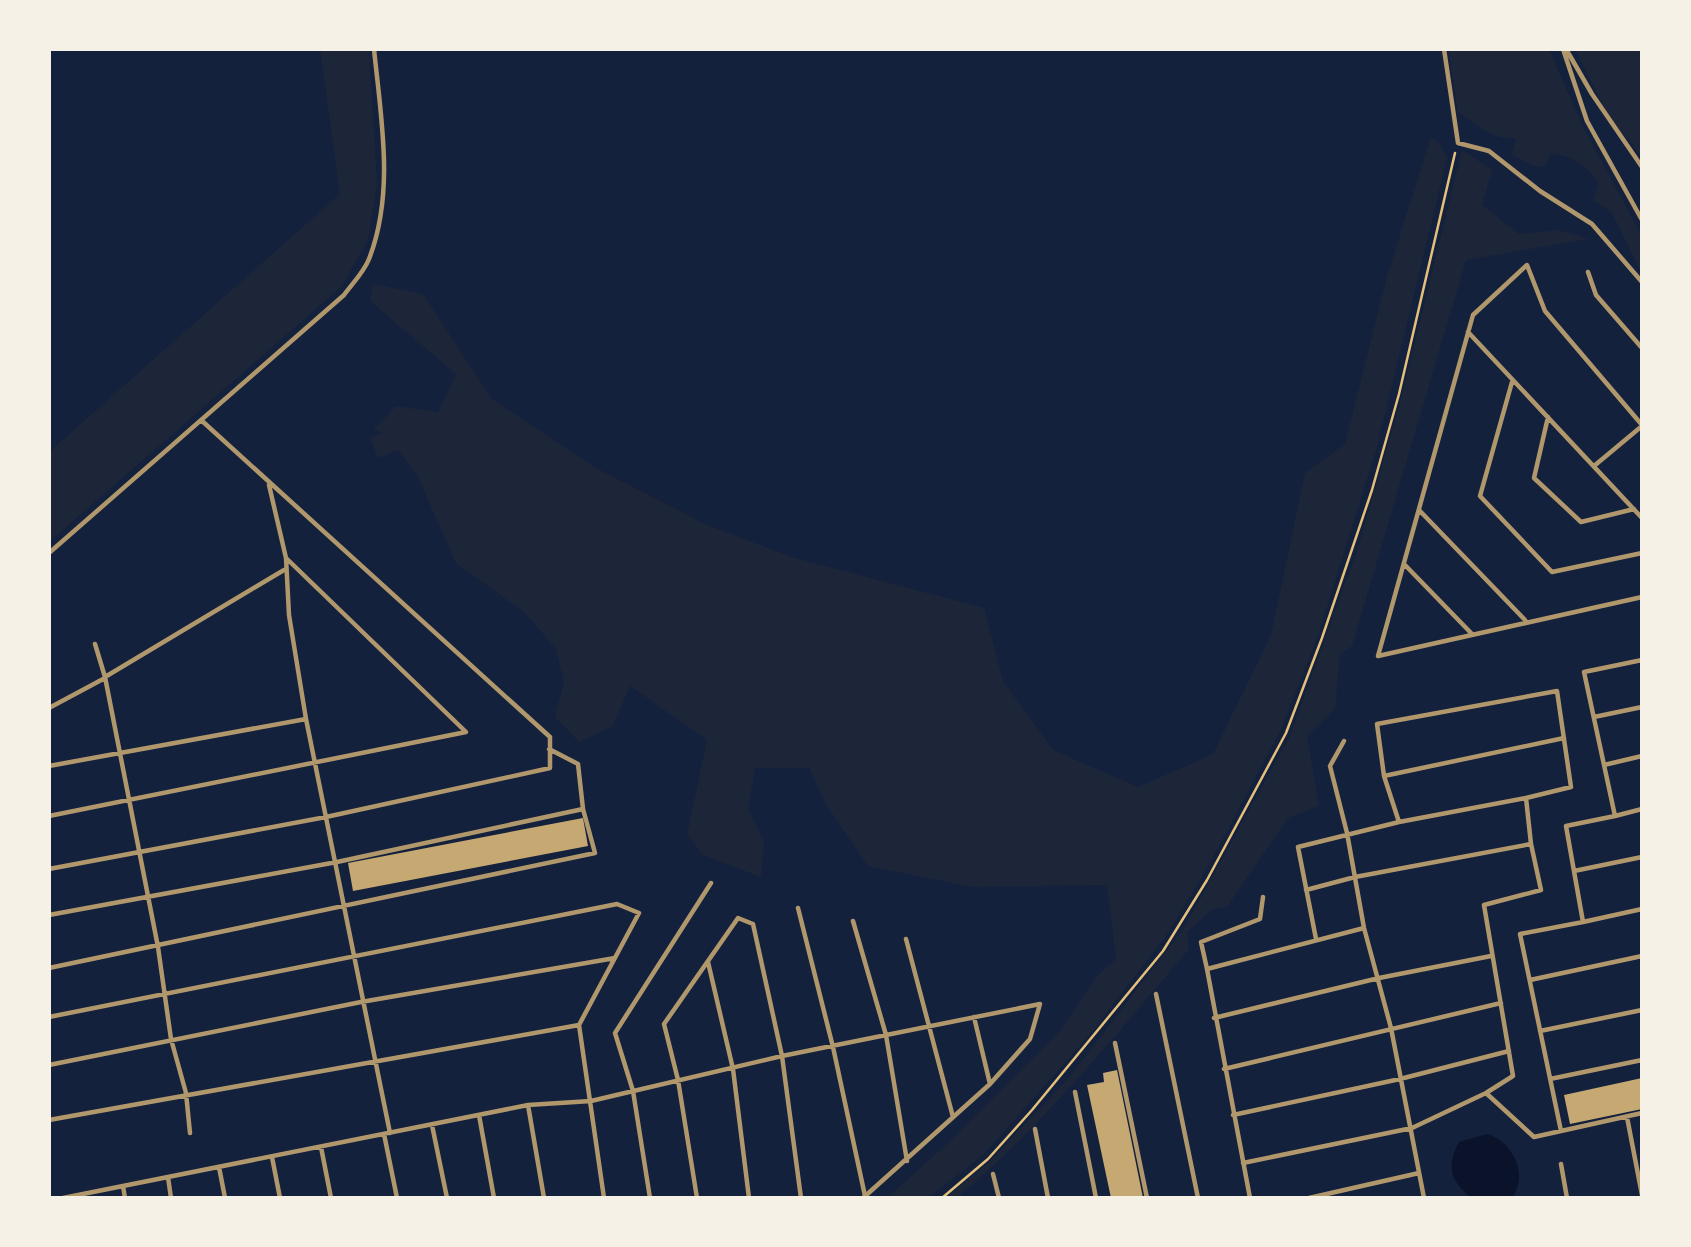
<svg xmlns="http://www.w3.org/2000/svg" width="1691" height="1247" viewBox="0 0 1691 1247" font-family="'Sofia Sans Condensed',sans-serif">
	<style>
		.green { fill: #1d2539 }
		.water { fill: #0b132b }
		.building { fill: #c6a872 }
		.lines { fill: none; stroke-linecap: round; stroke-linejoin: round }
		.path { stroke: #e5c07b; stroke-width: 2.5 }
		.service { stroke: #b1986c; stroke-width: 4.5 }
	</style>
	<rect width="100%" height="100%" fill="#14213d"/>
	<!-- green -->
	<path class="green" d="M320,49H369L377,184L368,240L342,286L49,542V452L340,194Z
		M1448,49H1549L1583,127L1642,236V274L1612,213L1593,200L1599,183C1586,166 1573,154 1550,154L1546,165L1536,167L1512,155L1516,138C1493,141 1476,124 1458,112Z
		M1575,49H1642V157L1607,114Z
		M1431,137L1440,144L1447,158L1377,447L1318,636L1281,730L1205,872L1166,936L1087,1038L983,1155L928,1198H887L948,1143L1061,1030L1097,976L1116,959L1107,885L973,887L868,866L827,806L809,768H755L748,809L764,841L761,877L703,855L687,834L707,740L630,686L613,726L579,742L555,717L564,682L556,649L524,612L456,563L417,475L398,450L378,458L370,438L383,432L373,430L396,406L438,412L456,374L370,301L373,284L423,294L491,398L596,468L707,525L795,558L984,608L1003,681L1053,750L1138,787L1213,754L1271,635L1305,473L1345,444L1388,273Z
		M1462,150L1492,170L1482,205L1519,234L1558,230L1589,239L1466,260L1352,646L1340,654L1335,709L1307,736L1319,806L1288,818L1227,907L1213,909L1187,932L1189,949C1114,1037 1045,1123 957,1198H946L991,1160L1071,1075L1184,928L1290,736L1357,551L1400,403Z"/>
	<!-- water -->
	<path class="water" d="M1487,1134C1513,1141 1529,1175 1512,1198H1472C1450,1182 1446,1166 1459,1142Z"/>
	<!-- building -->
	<path class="building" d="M583,818L588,846L353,891L348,863Z
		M1117,1070L1143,1198H1111L1087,1085L1104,1082L1103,1073Z
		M1642,1078V1109L1570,1124L1564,1095Z"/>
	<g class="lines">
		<!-- path -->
		<path class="path" d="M942,1198L988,1159L1032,1110L1163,951L1207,880L1286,733L1322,638L1372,490L1399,394L1455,153"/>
		<!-- service -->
		<path class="service" d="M1444,49L1458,143L1489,151L1540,191L1592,224L1642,282
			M1563,49L1587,121L1642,220
			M1566,49L1592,94L1642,167
			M1588,272L1596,295L1642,348
			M1468,332L1642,518
			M1512,382L1480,496L1552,572L1642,553
			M1548,417L1534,478L1581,522L1634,509
			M1642,425L1545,311L1527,265L1473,315L1378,656L1642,597
			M1594,466L1642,426
			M269,485L286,558L289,615L306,719L390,1133
			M1419,510L1525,620
			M49,553L344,295C352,284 364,272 369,259C395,192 381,119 374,49
			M1404,564L1472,634
			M95,644L105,677L158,947L171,1039L186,1093L190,1133
			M105,677L284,570
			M49,708L105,678
			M1594,717L1642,707
			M1344,741L1330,766L1347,833L1364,928L1391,1028L1424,1198
			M1604,765L1642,756
			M49,766L306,719
			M1384,776L1564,738
			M49,816L466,732L286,558
			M1615,816L1642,809
			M49,869L326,817L550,768V737L201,420
			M1574,871L1642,857
			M1306,890L1355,877L1531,844
			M798,908L833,1047L865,1196
			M49,915L337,862L583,809L578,764L549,749
			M853,921L886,1035L907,1161
			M1583,922L1642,909
			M906,939L953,1117
			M1316,939L1298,847L1399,822
			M708,962L733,1069L749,1198
			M49,968L595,853L583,809
			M1207,969L1201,942L1260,919L1263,897
			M1530,980L1642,956
			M1156,994L1198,1198
			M49,1017L617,904L639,913L579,1025L604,1198
			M974,1017L990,1084
			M1214,1018L1379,978L1491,956
			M1540,1031L1642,1010
			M1115,1043L1147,1198
			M49,1065L361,1002L615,958
			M1224,1069L1501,1003
			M1550,1079L1642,1060
			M1075,1092L1096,1198
			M1486,1093L1513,1076L1484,905L1541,890L1531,844L1526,798L1571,787L1557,691L1377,724L1384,776L1399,822L1526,798
			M528,1105L544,1198
			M479,1115L494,1198
			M1233,1115L1400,1079L1509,1051
			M1627,1117L1642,1195
			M49,1120L579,1025
			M432,1125L447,1198
			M1035,1129L1048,1198
			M1561,1131L1520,934L1583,922L1566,826L1615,816L1584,672L1642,660
			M384,1134L397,1198
			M321,1147L331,1198
			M272,1157L280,1198
			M1243,1163L1412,1128L1486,1093L1534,1137L1642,1113
			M1561,1164L1567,1198
			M219,1167L225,1198
			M993,1174L999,1198
			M168,1177L171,1198
			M123,1186L125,1198
			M63,1198L528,1105L591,1101L782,1056L1040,1004L1030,1039L990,1084L863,1198
			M650,1198L633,1091L615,1033L711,883
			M697,1198L678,1080L664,1024L738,918L753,924L782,1056L801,1198
			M1250,1198L1207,969L1364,928
			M1309,1198L1419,1173"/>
	</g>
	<!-- border -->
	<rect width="1691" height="1247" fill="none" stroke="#f6f1e7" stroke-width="102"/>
</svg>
